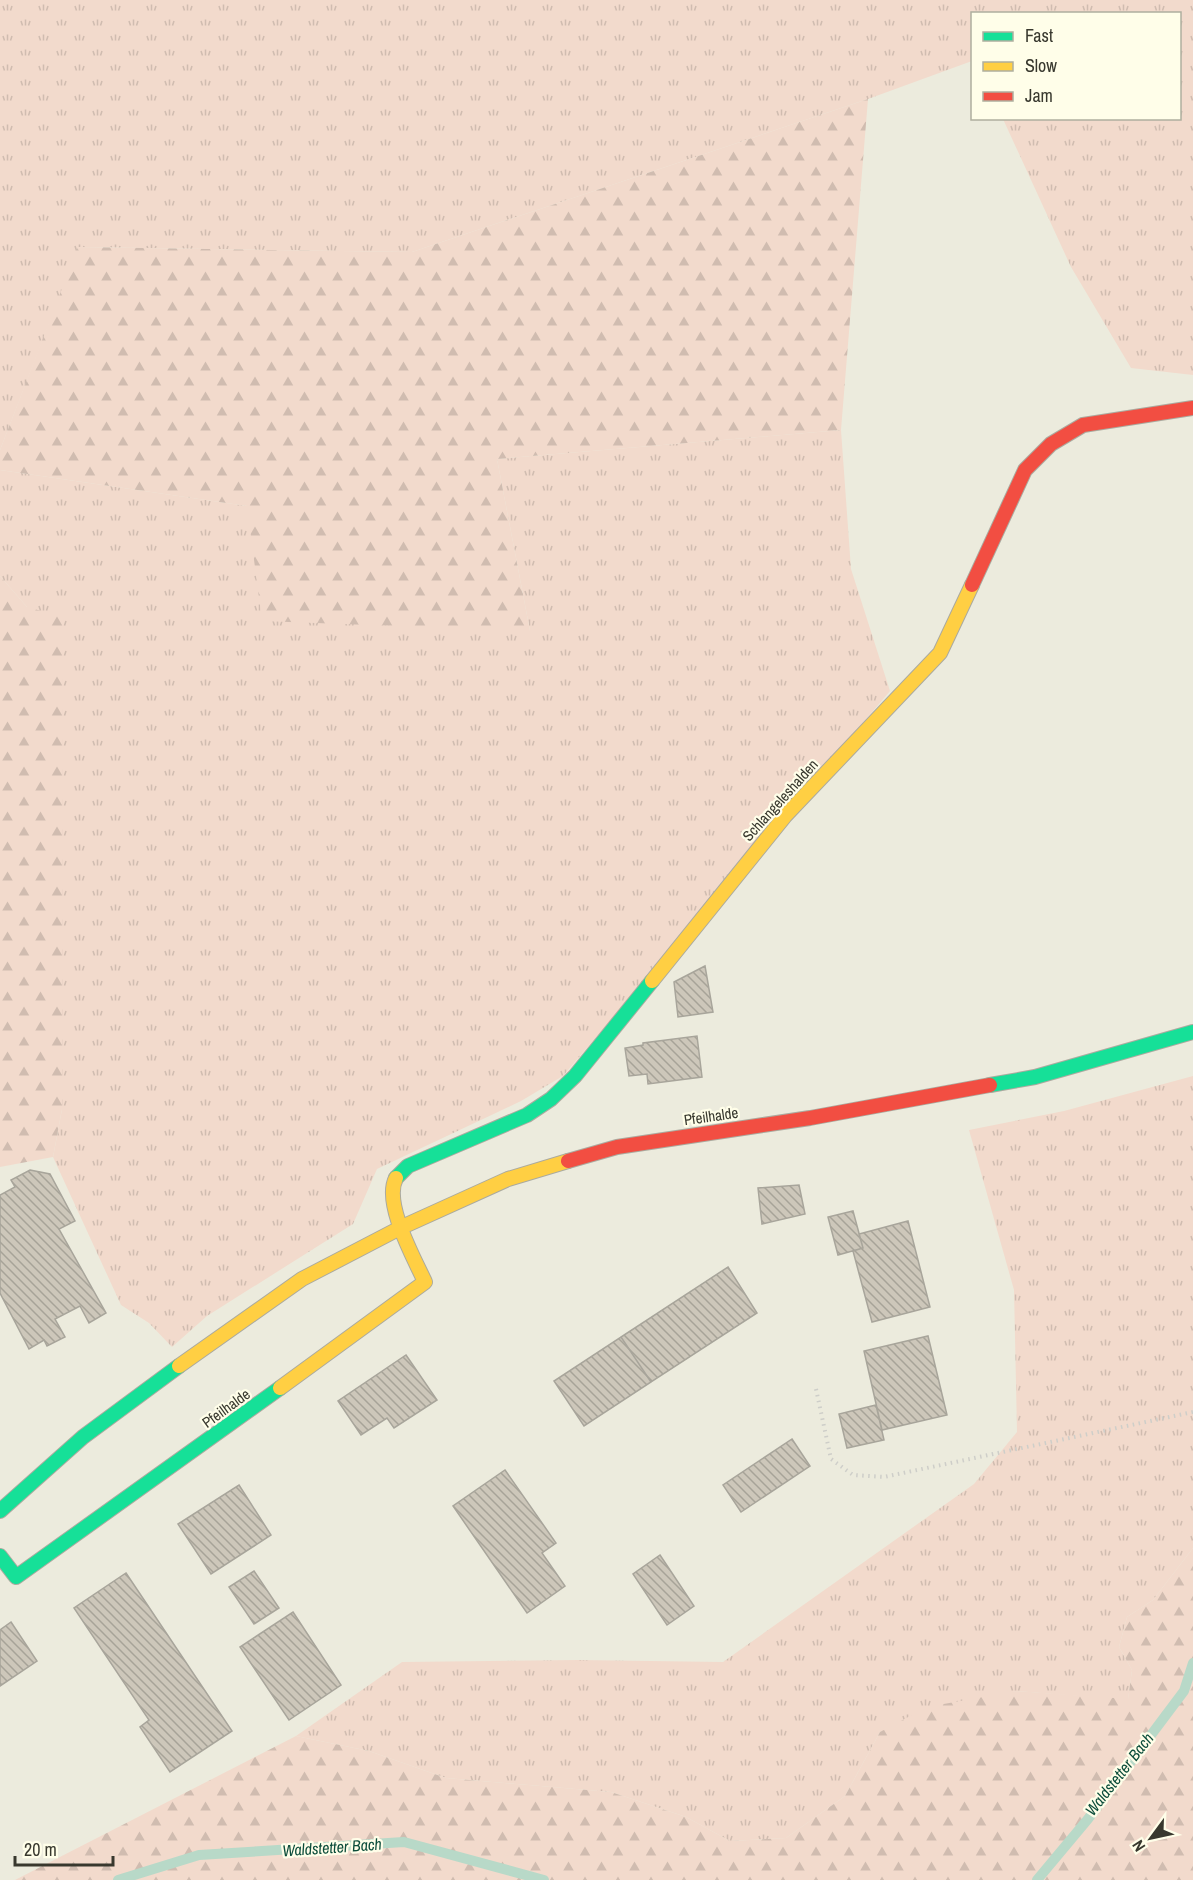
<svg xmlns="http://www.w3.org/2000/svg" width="1193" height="1880" viewBox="0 0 1193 1880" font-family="'Archivo Narrow',sans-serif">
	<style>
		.grass { fill: url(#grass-tufts) }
		.forest { fill: url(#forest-firs) }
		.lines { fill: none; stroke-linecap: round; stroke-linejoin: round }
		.stream { stroke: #b8d9c8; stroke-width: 10 }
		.building { fill: url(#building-back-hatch); stroke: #a8a59b; stroke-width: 1.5 }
		.fast-casing { stroke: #abaa9f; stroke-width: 16 }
		.slow-casing { stroke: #abaa9f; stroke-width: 16 }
		.jam-casing { stroke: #abaa9f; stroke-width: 16 }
		.path { stroke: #cecec9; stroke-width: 4; stroke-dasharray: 1.5 4.5; stroke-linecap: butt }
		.fast { stroke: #16e098; stroke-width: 14 }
		.slow { stroke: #ffcf43; stroke-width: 14 }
		.jam { stroke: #f24e42; stroke-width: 14 }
		.labels { text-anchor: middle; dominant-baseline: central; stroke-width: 4.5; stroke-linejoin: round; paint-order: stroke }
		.street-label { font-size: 15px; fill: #38382e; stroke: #fffee9 }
		.water-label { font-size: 16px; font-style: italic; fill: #0b4c3a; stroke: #fffee9 }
	</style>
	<defs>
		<pattern id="grass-tufts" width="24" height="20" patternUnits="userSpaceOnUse" patternTransform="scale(1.5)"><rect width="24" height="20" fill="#f2dacc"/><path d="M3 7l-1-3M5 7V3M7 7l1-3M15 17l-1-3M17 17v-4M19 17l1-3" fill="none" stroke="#d0bcb0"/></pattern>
		<pattern id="forest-firs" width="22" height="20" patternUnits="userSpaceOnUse" patternTransform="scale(1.5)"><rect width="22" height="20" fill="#f2dacc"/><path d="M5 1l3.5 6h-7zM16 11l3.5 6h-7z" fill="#d0bcb0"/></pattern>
		<pattern id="building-back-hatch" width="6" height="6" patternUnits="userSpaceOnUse" patternTransform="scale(1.5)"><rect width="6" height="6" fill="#cdc7ba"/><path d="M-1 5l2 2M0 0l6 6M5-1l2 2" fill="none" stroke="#a7a398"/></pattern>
	</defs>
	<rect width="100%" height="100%" fill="#ecebdd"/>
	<!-- grass -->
	<path class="grass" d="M0,0H1193V375L1131,368L1071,267L1003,119L1180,118V14H972V61L868,99L412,252L79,247L0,450Z
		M841,430L851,569L890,691L563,1076L521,1101L377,1169L353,1224L207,1316L172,1347L149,1323L121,1305L53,1157L62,1109L27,607L0,576V470L247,506L530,631L497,459Z
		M1193,1076V1548L1153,1600L1127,1617L1119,1647L1132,1670L1128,1700L1016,1691L880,1732L845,1796L786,1838L730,1841L686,1817L611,1792L446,1778L369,1751L296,1736L402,1662L578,1660L723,1662L974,1484L1017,1432L1014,1290L969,1130L1064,1111Z"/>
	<!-- forest -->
	<path class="forest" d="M868,99L841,430L497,459L530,631L262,621L247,506L0,470V450L78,247L412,252Z
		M0,576L27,607L63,617L62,1109L53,1157L0,1167Z
		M1193,1548V1880H15L296,1736L369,1751L446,1778L611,1792L686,1817L730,1841L786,1838L845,1796L880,1732L927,1707L1016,1691L1128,1699L1132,1670L1119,1647L1127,1617L1153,1600Z"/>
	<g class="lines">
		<!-- stream -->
		<path class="stream" d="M118,1880L199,1855L404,1842L544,1880
			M1037,1880L1088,1819L1184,1691L1193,1663"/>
	</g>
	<!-- building -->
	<path class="building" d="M705,966L713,1012L678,1017L674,982Z
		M697,1036L702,1077L648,1084L647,1074L629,1076L625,1048L643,1045V1043Z
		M30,1170L50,1174L75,1221L59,1229L106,1313L89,1323L80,1306L55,1319L65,1337L47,1346L44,1340L29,1349L0,1293V1195L15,1187L11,1180Z
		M799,1185L805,1214L762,1224L758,1188Z
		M853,1211L863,1248L838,1255L828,1217Z
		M908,1221L930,1307L872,1322L853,1251L863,1248L859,1234Z
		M728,1267L757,1313L651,1382L621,1337Z
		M928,1336L947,1415L882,1430L864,1351Z
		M621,1337L651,1382L584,1426L554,1381Z
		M406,1355L437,1400L394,1428L387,1418L361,1435L338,1401Z
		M876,1405L884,1440L847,1448L839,1414Z
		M792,1439L810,1466L741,1512L723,1485Z
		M505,1470L556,1543L542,1553L565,1586L527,1613L453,1506Z
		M239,1485L271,1535L211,1574L178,1524Z
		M660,1555L694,1606L667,1625L633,1574Z
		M254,1571L279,1608L254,1624L229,1587Z
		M126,1573L232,1731L170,1772L140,1727L149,1720L74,1608Z
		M293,1612L341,1685L289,1720L240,1647Z
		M11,1622L37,1661L0,1686V1630Z"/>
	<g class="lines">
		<defs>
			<path id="fast" d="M990,1085L1035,1077L1193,1032
				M396,1178L408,1166L527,1115L551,1099L575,1076L652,981
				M0,1511L83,1437L179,1366
				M0,1556L16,1577L280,1388"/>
			<path id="slow" d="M652,981L785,816L940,653L972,585
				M179,1366L302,1279L402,1227L508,1179L568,1161
				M280,1388L425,1282C414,1258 383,1203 396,1178"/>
			<path id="jam" d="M972,585L1025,470L1051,444L1083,425L1193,408
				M568,1161L617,1147L810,1118L990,1085"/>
		</defs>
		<!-- fast casing -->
		<use href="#fast" class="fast-casing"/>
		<!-- slow casing -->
		<use href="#slow" class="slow-casing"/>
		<!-- jam casing -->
		<use href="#jam" class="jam-casing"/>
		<!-- path -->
		<path class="path" d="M816,1389L831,1459L853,1475L884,1477L1193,1412"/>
		<!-- fast -->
		<use href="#fast" class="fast"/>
		<!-- slow -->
		<use href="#slow" class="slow"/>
		<!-- jam -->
		<use href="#jam" class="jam"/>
	</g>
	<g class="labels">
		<!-- street labels -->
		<g class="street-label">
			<text transform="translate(780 800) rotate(-48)">Schlangeleshalden</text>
			<text transform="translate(711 1116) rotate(-8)">Pfeilhalde</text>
			<text transform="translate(226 1408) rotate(-36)">Pfeilhalde</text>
		</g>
		<!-- water labels -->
		<g class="water-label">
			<text transform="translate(1119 1774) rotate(-52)">Waldstetter Bach</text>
			<text transform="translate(332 1847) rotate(-4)">Waldstetter Bach</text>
		</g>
	</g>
	<!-- legend -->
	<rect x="971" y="12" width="210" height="108" fill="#fffee9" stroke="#afaf9e" stroke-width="1.5"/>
	<rect x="983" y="32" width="30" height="9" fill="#16e098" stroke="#afaf9e" stroke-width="1.5"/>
	<text x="1025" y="42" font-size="18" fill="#38382e">Fast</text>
	<rect x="983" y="62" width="30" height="9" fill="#ffcf43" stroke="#afaf9e" stroke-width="1.5"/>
	<text x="1025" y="72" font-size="18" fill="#38382e">Slow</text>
	<rect x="983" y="92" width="30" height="9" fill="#f24e42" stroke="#afaf9e" stroke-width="1.5"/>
	<text x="1025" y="102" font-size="18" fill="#38382e">Jam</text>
	<!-- north arrow -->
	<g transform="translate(1151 1838) rotate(237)" stroke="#fffee9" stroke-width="4.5" paint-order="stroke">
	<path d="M0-4.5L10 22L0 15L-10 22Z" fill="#38382e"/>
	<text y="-9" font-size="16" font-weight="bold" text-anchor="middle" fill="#38382e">N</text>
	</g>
	<!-- scale -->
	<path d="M15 1856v9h98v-9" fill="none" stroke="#38382e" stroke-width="3"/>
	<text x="24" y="1856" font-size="18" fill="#38382e" stroke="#fffee9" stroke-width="4.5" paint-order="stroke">20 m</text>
</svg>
